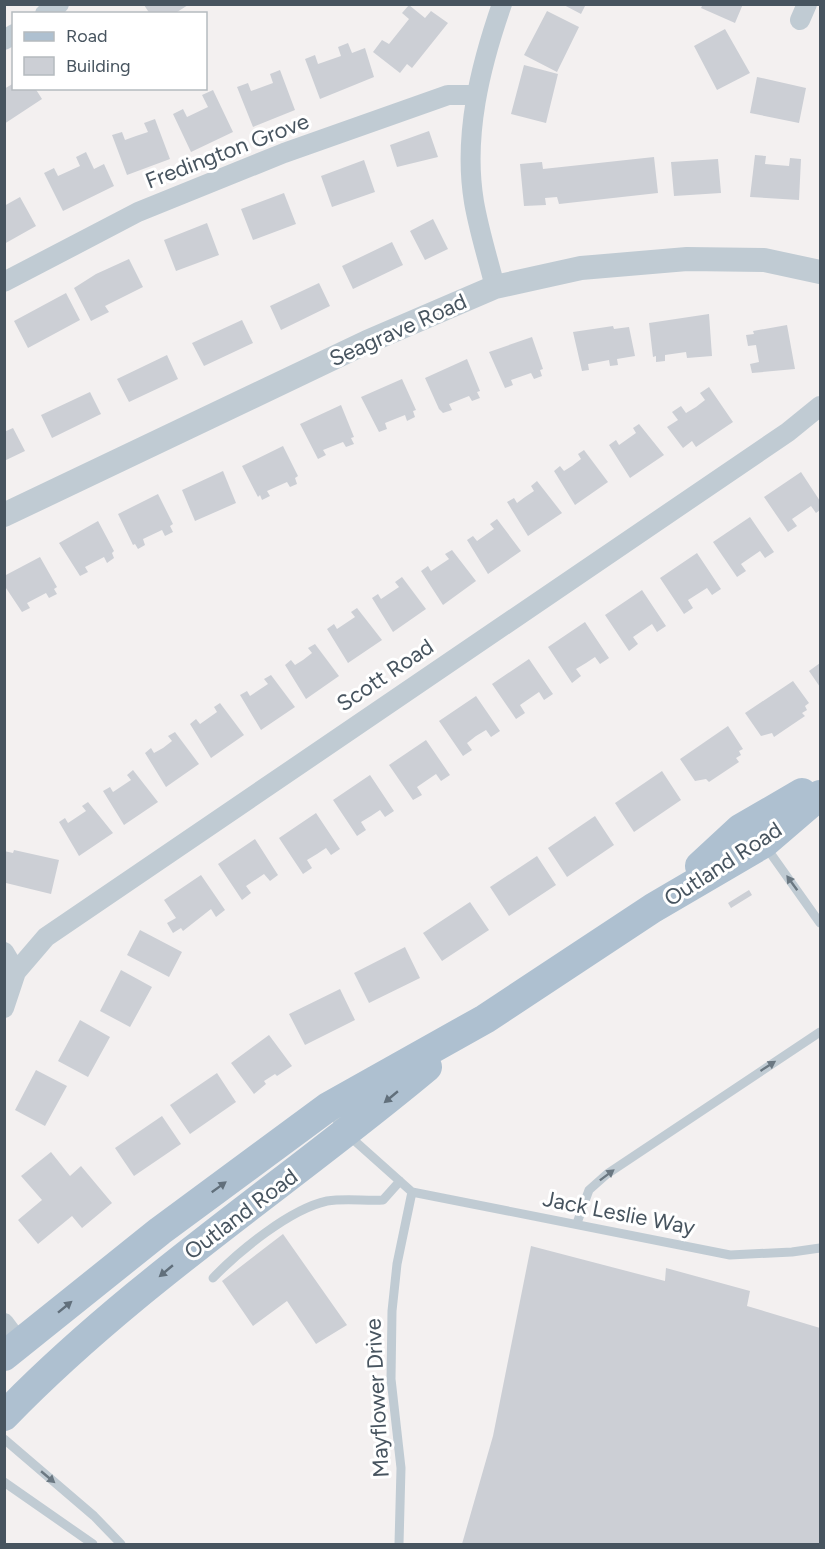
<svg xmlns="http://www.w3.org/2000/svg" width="825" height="1549" viewBox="0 0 825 1549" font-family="Figtree,sans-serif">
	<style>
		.building { fill: #cccfd5 }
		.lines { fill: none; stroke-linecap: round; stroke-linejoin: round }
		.service { stroke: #c0cbd3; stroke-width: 9 }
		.minor { stroke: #c0cbd3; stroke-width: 20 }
		.tertiary { stroke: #c0cbd3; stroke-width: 24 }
		.primary { stroke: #aec0d0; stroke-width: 30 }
		.oneway { fill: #6b7882 }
		.oneway2 { fill: #616f7b }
		.labels { text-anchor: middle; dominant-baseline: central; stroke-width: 6; stroke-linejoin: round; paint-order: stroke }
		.street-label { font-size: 22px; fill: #47545f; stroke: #fff }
	</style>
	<rect width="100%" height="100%" fill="#f3f0f0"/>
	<!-- building -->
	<path class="building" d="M562,4H586L581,14Z
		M703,4H743L735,23L701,8Z
		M144,5H188L174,14H150Z
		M409,5L425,18L431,11L448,23L412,68L407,64L400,73L373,52L382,40L389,44L409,19L402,13Z
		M547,11L579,27L557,72L524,55Z
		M725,29L750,73L717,90L694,46Z
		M348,43L352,53L365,48L374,77L320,99L305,59L315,55L318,64L341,56L338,47Z
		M524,65L558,74L546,123L511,114Z
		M280,70L295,110L253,127L237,87L248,83L251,91L273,83L270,74Z
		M757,77L806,88L799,123L750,113Z
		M14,83V88H35L42,99L4,124V89Z
		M213,90L233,132L191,152L173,114L183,109L187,117L208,107L202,95Z
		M155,119L170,159L127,175L112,135L122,132L125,140L136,136L148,132L144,123Z
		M429,131L438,157L397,167L390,145Z
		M86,152L94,169L104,164L114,186L63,211L44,173L54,168L58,176L80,166L76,157Z
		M755,155L766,156L765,164L789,166L790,158L801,159L799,200L750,197Z
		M654,157L658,193L559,204L557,197L545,198L546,205L524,206L520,164L542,162L543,169Z
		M718,159L721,193L674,196L671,162Z
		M364,160L375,192L332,207L321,176Z
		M284,193L296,224L253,240L241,209Z
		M20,197L36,226L4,244V206Z
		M433,219L448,249L425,260L410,231Z
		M207,223L219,255L176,271L164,240Z
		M392,242L403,265L353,289L342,266Z
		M129,259L143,287L105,306L109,312L91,321L74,288L96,274Z
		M319,283L330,306L281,330L270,306Z
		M66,293L80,320L28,348L14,321Z
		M709,314L712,356L687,358L686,352L665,355V361L656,362V356L653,357L649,323Z
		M242,320L253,343L204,366L192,343Z
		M787,325L795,369L752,373L750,364L759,362L756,345L748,346L746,335L754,334L753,331Z
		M613,326L614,329L629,327L635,356L617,359L618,365L610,366L609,360L588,364L589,370L582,371L573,332Z
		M532,337L543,369L540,370L542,376L534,379L531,373L511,380L513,385L505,388L489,352Z
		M167,355L178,379L129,402L117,379Z
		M467,359L480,391L477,392L480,398L472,401L469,396L449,404L452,410L443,413L439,409L425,378Z
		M402,379L416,410L413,411L415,417L407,421L405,415L385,423L387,429L379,432L361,397Z
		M709,387L733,422L696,447L692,441L683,448L667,427L678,420L672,412L681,406L686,413L696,407L705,400L700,393Z
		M90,392L101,414L52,438L41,415Z
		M341,405L354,437L351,438L354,444L346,447L343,442L323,450L326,455L318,459L300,424Z
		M639,424L664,455L630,478L609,445L616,440L619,445L636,433L633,428Z
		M13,428L25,451L4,461V432Z
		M283,446L298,476L295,478L297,484L290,487L287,482L267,491L270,496L262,500L260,495L258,497L242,466Z
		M584,450L608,482L575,505L554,471L560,466L564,471L572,466L581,459L578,454Z
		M223,471L236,503L195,521L182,490Z
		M801,472L820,501V510L816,513L811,506L792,519L797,526L788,532L764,497Z
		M537,481L562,513L528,536L507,502L514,498L517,503L525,497L534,491L531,486Z
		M158,494L173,524L170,526L173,532L165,536L162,530L143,539L145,545L138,549L135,544L133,545L118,514Z
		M750,517L774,552L765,558L760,551L741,564L746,571L737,577L713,542Z
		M497,519L521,551L488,574L467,540L473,536L477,541L494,529L490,524Z
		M98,521L114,551L112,553L114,558L107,563L104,557L85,567L88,572L80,576L59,543Z
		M452,550L476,581L443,605L421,571L428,566L431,571L449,559L445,554Z
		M697,553L721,589L712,595L707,588L688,600L693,608L684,614L660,578Z
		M40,557L57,587L54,589L57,594L49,598L46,593L27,603L30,608L22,612L4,585V576Z
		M402,577L426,609L393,632L372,598L378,594L381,599L399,587L395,582Z
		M642,590L666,626L657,632L652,624L633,637L638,644L629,651L605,615Z
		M357,608L382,640L348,663L327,629L334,624L337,629L355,617L351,612Z
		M585,622L609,658L600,664L595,657L586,663L576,669L581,676L572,683L548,647Z
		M315,644L339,676L306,699L285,665L291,660L295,665L303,660L312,653L308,648Z
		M529,659L553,694L544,700L539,692L520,705L525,713L516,719L492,684Z
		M820,663V687L809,671Z
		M271,675L295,707L261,730L240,695L247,691L250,696L268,684L264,679Z
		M793,681L809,703L805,706L807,710L802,713L805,716L774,737L772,733L761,736L745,713Z
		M476,696L500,731L491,737L486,730L476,736L467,743L472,750L463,756L439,721Z
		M220,703L244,735L211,758L190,724L196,719L200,724L217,712L214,707Z
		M728,726L743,749L739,751L741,755L736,758L739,762L709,782L706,779L695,781L680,759Z
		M175,732L199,764L166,787L145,753L151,748L154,753L163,748L172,741L168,736Z
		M426,740L450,775L441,781L436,774L417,787L422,795L413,800L389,765Z
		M133,770L158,802L124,825L103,791L110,787L113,792L131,780L127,775Z
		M662,771L681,800L634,832L615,803Z
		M370,775L394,811L385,817L380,810L371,816L361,822L366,830L357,836L333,800Z
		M88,802L113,833L79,856L59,822L65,818L68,823L86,811L82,806Z
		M316,813L340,849L331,855L326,848L317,854L307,860L312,868L303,874L279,838Z
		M595,816L614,845L567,877L548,848Z
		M255,839L278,875L270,881L264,874L246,886L251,893L242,900L218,864Z
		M14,850L59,860L51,894L6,883L4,851L13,853Z
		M537,856L556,885L509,916L490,887Z
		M201,875L225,910L216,917L211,909L183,931L181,928L173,933L167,923L176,918L164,900Z
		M749,890L752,895L731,908L728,903Z
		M470,902L489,930L442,961L423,933Z
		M140,930L182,952L169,977L127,955Z
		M405,947L420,978L369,1003L354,973Z
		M121,970L152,987L130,1027L100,1011Z
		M340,989L355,1020L305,1045L289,1014Z
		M80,1020L110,1037L88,1077L58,1061Z
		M269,1035L292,1066L277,1076L275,1074L264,1081L266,1084L254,1094L231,1063Z
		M36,1070L67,1086L45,1126L15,1110Z
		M217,1073L236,1102L190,1134L170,1105Z
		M162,1116L181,1144L134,1176L115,1148Z
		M51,1152L70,1176L81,1166L112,1203L82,1228L72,1216L38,1244L18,1220L42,1200L21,1176Z
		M283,1234L347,1325L316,1344L287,1301L253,1326L222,1281Z
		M531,1246L665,1281L666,1268L750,1291L747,1306L820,1328V1544H462L493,1436Z"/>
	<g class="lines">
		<!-- service -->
		<path class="service" d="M766,847L820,923
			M329,1109L347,1134L412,1192
			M412,1192L730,1255L792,1252L820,1248
			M577,1223L589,1190L607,1174L820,1032
			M213,1278C239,1251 290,1209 327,1201C345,1198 365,1201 383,1200L400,1181
			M4,1439L94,1516L121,1544
			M4,1482L93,1544
			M399,1544L401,1468L391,1379L392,1311L397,1264L412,1192"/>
		<!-- minor -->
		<path class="minor" d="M45,14L59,4
			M800,20L807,4
			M4,40L14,34
			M4,282L138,212L284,153L448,95H477
			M495,287C488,259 479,231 474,202C463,136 480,67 502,4
			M4,952L16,972
			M4,1008L16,972L46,937L788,432L820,406
			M4,1323L19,1343"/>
		<!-- tertiary -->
		<path class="tertiary" d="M4,515L367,342L495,287L581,268L687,259L764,260L820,272"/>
		<!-- primary -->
		<path class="primary" d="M700,866L740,829L802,793
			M4,1356L160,1231L328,1107L485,1019L653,908L764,843L820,795
			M4,1416C132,1284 287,1184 427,1067"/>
	</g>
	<!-- one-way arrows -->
	<defs><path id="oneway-solid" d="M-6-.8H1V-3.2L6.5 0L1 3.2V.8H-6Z" transform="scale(1.5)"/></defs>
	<g class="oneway">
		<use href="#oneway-solid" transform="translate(792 883) rotate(-126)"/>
		<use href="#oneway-solid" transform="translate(768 1066) rotate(-33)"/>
		<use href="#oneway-solid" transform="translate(607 1175) rotate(-37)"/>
		<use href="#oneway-solid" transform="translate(48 1477) rotate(40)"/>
	</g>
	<g class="oneway2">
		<use href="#oneway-solid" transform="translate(391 1097) rotate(140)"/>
		<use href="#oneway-solid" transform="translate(219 1187) rotate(-36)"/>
		<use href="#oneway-solid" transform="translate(166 1271) rotate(140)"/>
		<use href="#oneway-solid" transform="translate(65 1307) rotate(-39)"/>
	</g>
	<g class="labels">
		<!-- street labels -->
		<g class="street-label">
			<text transform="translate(227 151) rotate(-21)">Fredington Grove</text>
			<text transform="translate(398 330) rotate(-24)">Seagrave Road</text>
			<text transform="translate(385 675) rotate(-34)">Scott Road</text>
			<text transform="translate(723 864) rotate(-33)">Outland Road</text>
			<text transform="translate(619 1213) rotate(11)">Jack Leslie Way</text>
			<text transform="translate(241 1214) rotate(-37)">Outland Road</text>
			<text transform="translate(377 1398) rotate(-93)">Mayflower Drive</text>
		</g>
	</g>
	<!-- border -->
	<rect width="825" height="1549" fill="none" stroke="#47545f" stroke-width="12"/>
	<!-- legend -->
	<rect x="12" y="12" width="195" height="78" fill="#ffffff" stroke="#b5bbbf" stroke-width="1.5"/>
	<rect x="24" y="32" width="30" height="9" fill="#aec0d0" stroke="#b5bbbf" stroke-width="1.5"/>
	<text x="66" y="42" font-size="18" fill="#47545f">Road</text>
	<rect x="24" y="57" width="30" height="18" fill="#cccfd5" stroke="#b5bbbf" stroke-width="1.5"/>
	<text x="66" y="72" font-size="18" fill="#47545f">Building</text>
</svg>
